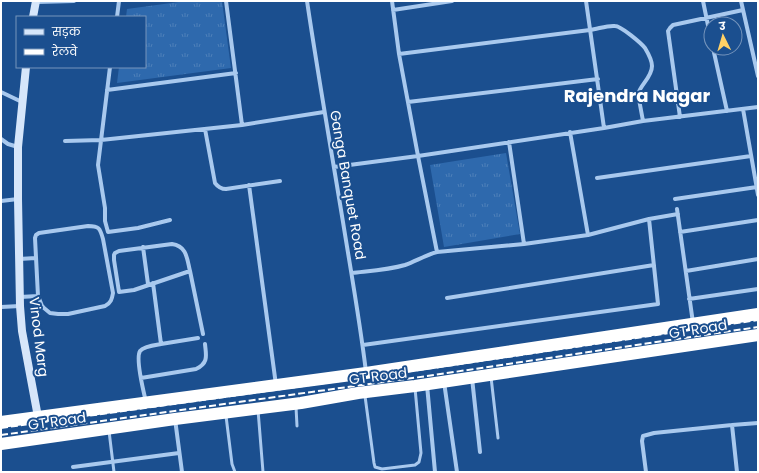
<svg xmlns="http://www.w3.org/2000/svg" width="759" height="473" viewBox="0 0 759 473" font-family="Poppins,'Noto Sans Devanagari',sans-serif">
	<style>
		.grass { fill: url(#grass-tufts) }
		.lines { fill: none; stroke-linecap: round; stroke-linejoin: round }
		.lane { stroke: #a9c9ee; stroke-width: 3 }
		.street { stroke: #a9c9ee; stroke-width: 4 }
		.secondary { stroke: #d6e6fa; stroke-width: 8 }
		.highway { stroke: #fff; stroke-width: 12 }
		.rail { stroke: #fff; stroke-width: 2; stroke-dasharray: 7 3; stroke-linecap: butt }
		.labels { text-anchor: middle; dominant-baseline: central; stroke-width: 4; stroke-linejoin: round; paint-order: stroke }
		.street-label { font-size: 14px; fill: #fff; stroke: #1b4f8f }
		.district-label { font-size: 18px; font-weight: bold; fill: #fff; stroke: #1b4f8f }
	</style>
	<defs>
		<pattern id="grass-tufts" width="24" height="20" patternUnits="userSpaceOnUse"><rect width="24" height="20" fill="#2e69ad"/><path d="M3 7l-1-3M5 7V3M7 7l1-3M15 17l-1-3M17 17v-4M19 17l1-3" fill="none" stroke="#4d80b9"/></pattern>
	</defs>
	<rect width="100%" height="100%" fill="#1b4f8f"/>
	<!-- grass -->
	<path class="grass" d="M186,1H222L231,68L117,83L119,67H145V17H126L127,9Z
		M506,153L520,234L444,247L430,165Z"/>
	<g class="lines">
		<!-- lane -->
		<path class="lane" d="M491,377L498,438
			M365,396L374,463L375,467L382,469L415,465L419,462L421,453L415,388
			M296,407L297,426
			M258,410L263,472
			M226,416L232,464L235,472
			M109,431L114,472"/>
		<!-- street -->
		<path class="street" d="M226,1L242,125
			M307,1C318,75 331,149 343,222C351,272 360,322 366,372
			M392,1L399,54L418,156L437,252
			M586,1L604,128
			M703,1L711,40
			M741,1L758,76
			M36,2L74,1
			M393,10L452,1
			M117,17L119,1
			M713,48L727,111
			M399,54L590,30C598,29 608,25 615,26C621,26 641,43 645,48C648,53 652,60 652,66C652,77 641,84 638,94L643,121
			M110,67L98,165L105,208V221L108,232L138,228L170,220
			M107,90L236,73
			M1,92L22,102
			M408,102L598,79
			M743,109L758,195
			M680,117L668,31L670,28L673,25L743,10
			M205,129L215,183C218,187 221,189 226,189L280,181
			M570,132L588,235
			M1,139L8,144L18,147
			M65,141L101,140L242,125L324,112
			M509,142L524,244
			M334,167L418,156L604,128L643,121L758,107
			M597,178L751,156
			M249,185L276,385
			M675,199L757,187
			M1,201L18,199
			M677,209L693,323
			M88,226C99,226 100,228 103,239L113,293C112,299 111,303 105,306L68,314H58L50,313L44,308L42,306L38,296L35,238L36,235L39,233Z
			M680,232L758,220
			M172,244C187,246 187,259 190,271L134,290L119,292L114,260V255L115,253L119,251Z
			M143,247L148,284
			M19,259L36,258
			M190,271L203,334
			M686,271L758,259
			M352,273C369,271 388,270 405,265C416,261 426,255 437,252L524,244L588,235L649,219L678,214
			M20,297L38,296
			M447,298L654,265
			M689,299L758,289
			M1,307L20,306
			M161,344L198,338
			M363,345L658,304L649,219
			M141,378L196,369C209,363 206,355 205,344
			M472,378L480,452
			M444,382L457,472
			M427,385L435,472
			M146,402C144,393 135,359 140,351C144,346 155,345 161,344L153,283
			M175,419L182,472
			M732,425L737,472
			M73,467L179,453
			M646,472L642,441L643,436L654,433L732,425L758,423"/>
		<!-- secondary -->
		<path class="secondary" d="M33,17L36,1
			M26,67L18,147V199L20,306L22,331L38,417"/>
		<!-- highway -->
		<path class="highway" d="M1,422L366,373L758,314
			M1,444L175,419L301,403L358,393L415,386L758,335"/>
		<!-- rail -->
		<path class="rail" d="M1,428L426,369L758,320
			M1,435L427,376L758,327"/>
	</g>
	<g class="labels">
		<!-- street labels -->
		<g class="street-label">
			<text transform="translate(348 185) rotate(80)">Ganga Banquet Road</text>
			<text transform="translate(698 329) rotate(-9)">GT Road</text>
			<text transform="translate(39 337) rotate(83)">Vinod Marg</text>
			<text transform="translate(378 376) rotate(-7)">GT Road</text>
			<text transform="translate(57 421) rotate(-8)">GT Road</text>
		</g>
		<!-- district labels -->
		<g class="district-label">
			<text x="637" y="95">Rajendra Nagar</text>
		</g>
	</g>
	<!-- border -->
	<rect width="759" height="473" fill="none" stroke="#ffffff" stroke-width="4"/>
	<!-- legend -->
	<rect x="16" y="16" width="130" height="52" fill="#1b4f8f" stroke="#7695bc"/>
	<rect x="24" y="29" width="20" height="6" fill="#d6e6fa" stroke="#7695bc"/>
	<text x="52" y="36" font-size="12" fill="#ffffff">सड़क</text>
	<rect x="24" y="49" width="20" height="6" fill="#ffffff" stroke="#7695bc"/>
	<text x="52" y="56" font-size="12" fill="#ffffff">रेलवे</text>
	<!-- north arrow -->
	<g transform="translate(723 36) rotate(355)"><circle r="19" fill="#1b4f8f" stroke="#7695bc"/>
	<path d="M0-3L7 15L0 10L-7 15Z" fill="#ffd166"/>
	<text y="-6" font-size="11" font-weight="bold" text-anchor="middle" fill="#ffffff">उ</text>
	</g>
</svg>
